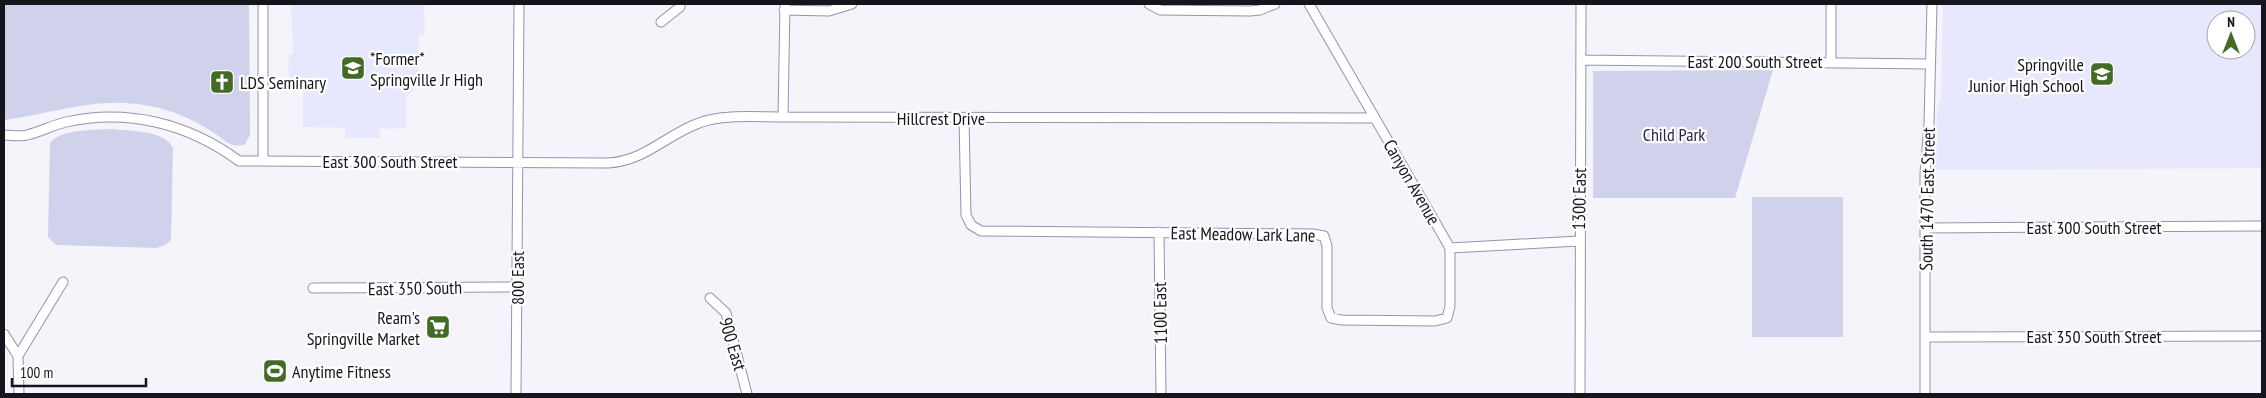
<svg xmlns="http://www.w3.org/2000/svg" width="2266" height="398" viewBox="0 0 2266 398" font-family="'PT Sans Narrow',sans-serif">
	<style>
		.built { fill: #e7e8fd; fill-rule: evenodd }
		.green { fill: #d0d1eb }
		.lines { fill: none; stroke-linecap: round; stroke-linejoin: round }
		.minor-casing { stroke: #9394ae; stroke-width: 11 }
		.minor { stroke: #fff; stroke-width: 9 }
		.labels { text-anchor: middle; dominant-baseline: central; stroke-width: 4.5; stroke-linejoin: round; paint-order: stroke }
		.poi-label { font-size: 18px; fill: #15151e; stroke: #fff; text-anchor: start }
		.street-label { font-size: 18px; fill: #15151e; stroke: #fff }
		.park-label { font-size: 18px; fill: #282550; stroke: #fff }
	</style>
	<rect width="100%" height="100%" fill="#f4f4fa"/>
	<!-- built -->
	<path class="built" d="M291,4H424L425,35H419L418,86L406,97V128L379,129L380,138H345V128L303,127V82L289,81L288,55L293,54Z
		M1943,4H2262V168L1934,170L1937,109L1941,99ZM2216,20H2246V50H2216Z"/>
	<!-- green -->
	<path class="green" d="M4,4H249L250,135L245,144C240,146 236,146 230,144C224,141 218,135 211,131C197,122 183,115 166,110C107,92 62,112 4,120Z
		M1773,70L1735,198H1593V71Z
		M111,129C129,131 165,130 173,148L171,240L167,244L157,248L56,245L48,237L50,144C57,129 96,130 111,129Z
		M1752,197H1843V337H1752Z"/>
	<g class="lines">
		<defs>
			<path id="minor" d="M263,4V161
				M1149,4L1160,10L1250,11L1260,10L1275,4
				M1309,4L1450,248
				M784,10L829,11L852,4
				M661,22L680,7V4
				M1581,60L1930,64
				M1831,61V4
				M783,117L785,4
				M964,118L966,215L971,225L981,231L1313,234L1324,236L1327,246V308L1331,318L1342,320L1435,321L1447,318L1450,306V248
				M4,135C11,135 20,137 27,135C40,132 53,125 66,122C128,108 189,124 239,161L608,163C645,161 666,135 699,123C722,114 758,117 783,117L1375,118
				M1925,228L2262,226
				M1159,232L1161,394
				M1450,248L1579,241
				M313,288L517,287
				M710,298L726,313L747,394
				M4,334L18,356L19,394
				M1926,337L2262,336
				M18,356L63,282
				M516,394L519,4
				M1580,394L1581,4
				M1925,394V174L1929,124L1932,4"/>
		</defs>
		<!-- minor casing -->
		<use href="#minor" class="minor-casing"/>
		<!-- minor -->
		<use href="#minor" class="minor"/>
	</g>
	<!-- icons -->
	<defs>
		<symbol id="school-square" viewBox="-11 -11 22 22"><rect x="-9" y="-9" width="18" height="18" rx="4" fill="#436b26" stroke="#fff"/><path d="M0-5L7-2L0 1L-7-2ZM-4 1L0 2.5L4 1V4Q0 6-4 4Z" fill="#fff"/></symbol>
		<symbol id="church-square" viewBox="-11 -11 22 22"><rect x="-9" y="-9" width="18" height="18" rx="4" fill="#436b26" stroke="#fff"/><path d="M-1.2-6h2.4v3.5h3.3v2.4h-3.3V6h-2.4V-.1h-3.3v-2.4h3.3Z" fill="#fff"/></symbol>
		<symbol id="supermarket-square" viewBox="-11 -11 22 22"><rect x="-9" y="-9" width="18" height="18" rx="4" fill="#436b26" stroke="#fff"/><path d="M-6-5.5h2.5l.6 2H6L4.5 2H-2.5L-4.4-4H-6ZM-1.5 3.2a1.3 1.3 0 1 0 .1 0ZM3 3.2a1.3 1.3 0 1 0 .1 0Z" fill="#fff"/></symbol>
		<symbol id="stadium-square" viewBox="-11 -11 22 22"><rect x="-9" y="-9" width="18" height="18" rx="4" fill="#436b26" stroke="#fff"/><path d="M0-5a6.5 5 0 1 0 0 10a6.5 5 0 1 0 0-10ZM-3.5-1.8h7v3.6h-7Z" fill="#fff"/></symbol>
	</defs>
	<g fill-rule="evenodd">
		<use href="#school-square" x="339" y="54" width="28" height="28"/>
		<use href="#school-square" x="2088" y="60" width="28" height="28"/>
		<use href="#church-square" x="208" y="68" width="28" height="28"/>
		<use href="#supermarket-square" x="424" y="313" width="28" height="28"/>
		<use href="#stadium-square" x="261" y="357" width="28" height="28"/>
	</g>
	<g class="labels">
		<!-- poi labels -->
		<g class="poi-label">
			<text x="370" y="58">*Former*<tspan x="370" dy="21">Springville Jr High</tspan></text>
			<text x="2084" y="64" text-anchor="end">Springville<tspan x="2084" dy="21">Junior High School</tspan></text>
			<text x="240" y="82">LDS Seminary</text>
			<text x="420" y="317" text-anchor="end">Ream's<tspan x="420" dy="21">Springville Market</tspan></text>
			<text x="292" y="371">Anytime Fitness</text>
		</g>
		<!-- street labels -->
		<g class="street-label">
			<text x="1755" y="61">East 200 South Street</text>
			<text x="941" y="118">Hillcrest Drive</text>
			<text x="390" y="161">East 300 South Street</text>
			<text transform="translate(1412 182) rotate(60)">Canyon Avenue</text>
			<text transform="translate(1579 199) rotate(-89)">1300 East</text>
			<text transform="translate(1927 199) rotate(-89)">South 1470 East Street</text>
			<text x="2094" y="227">East 300 South Street</text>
			<text transform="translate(1243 234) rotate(1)">East Meadow Lark Lane</text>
			<text transform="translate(517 278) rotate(-90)">800 East</text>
			<text transform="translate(415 288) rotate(-1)">East 350 South</text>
			<text transform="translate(1160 313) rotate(-91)">1100 East</text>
			<text x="2094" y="336">East 350 South Street</text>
			<text transform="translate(733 344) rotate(73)">900 East</text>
		</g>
		<!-- park labels -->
		<g class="park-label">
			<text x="1674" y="134">Child Park</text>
		</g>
	</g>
	<!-- border -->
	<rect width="2266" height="398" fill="none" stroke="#15151e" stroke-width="10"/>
	<!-- north arrow -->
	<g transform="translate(2231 35)"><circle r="24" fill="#ffffff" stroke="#a1a1a5"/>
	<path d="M0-4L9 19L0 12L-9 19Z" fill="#436b26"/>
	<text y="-8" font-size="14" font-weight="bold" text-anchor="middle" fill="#15151e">N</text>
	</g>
	<!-- scale -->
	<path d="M12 378v8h134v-8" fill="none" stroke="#15151e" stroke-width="2.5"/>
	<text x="20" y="378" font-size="15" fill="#15151e" stroke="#ffffff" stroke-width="4" paint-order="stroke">100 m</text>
</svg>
